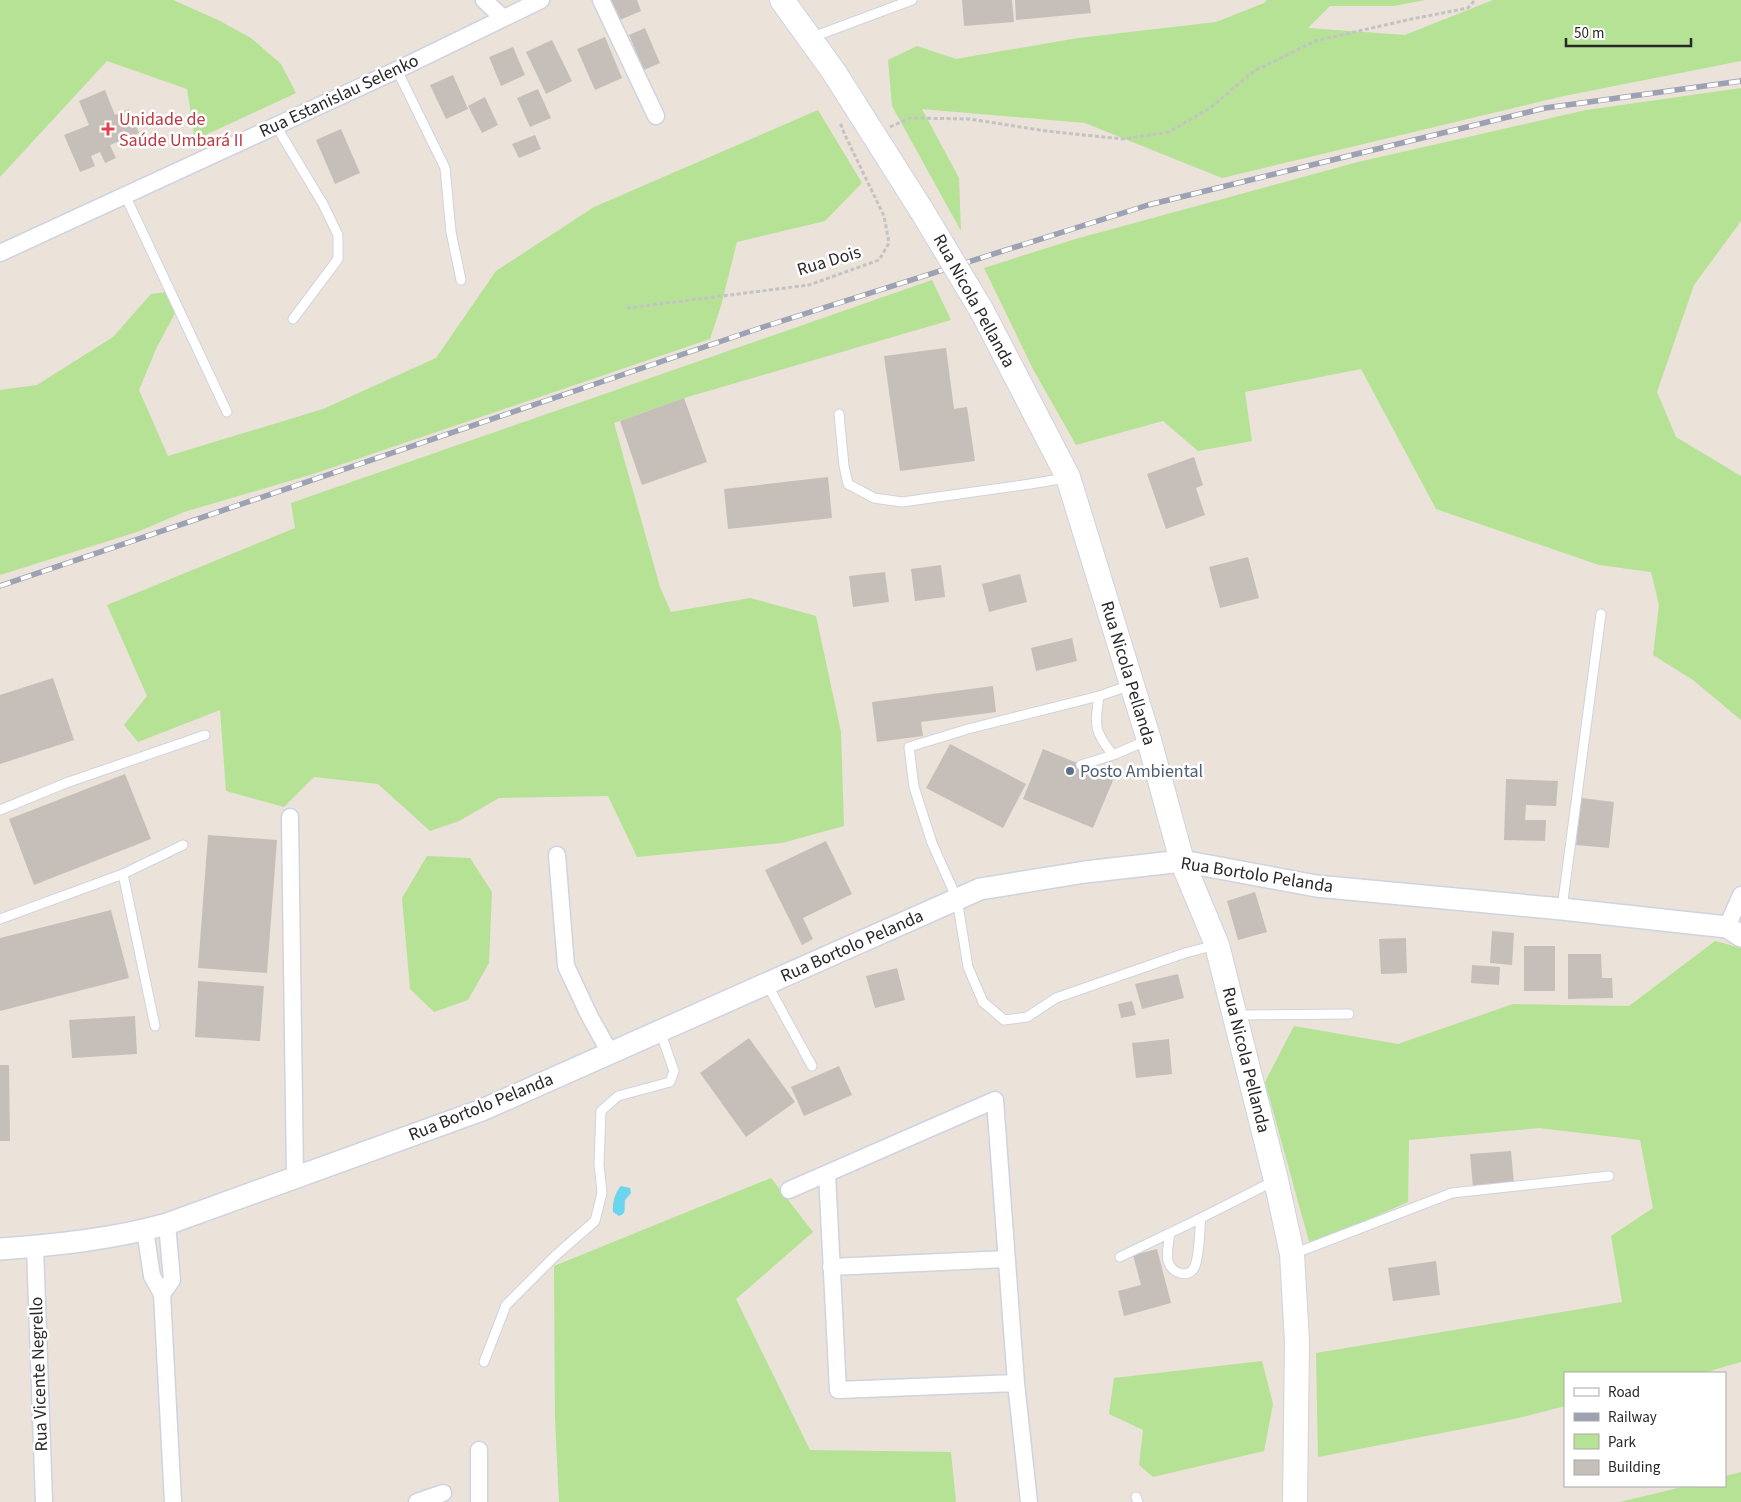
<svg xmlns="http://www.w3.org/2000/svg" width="1741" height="1502" viewBox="0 0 1741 1502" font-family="'Source Sans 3',sans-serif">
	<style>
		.green { fill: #b5e295 }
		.water { fill: #6bd5ee }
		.building { fill: #c6bfb9 }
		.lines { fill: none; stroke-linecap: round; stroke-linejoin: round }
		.service-casing { stroke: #ced3e1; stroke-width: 11 }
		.minor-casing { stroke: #ced3e1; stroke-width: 19 }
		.tertiary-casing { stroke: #ced3e1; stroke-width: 24 }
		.secondary-casing { stroke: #ced3e1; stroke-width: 26 }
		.path { stroke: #c3c3c3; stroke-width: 3; stroke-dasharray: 4 2.5; stroke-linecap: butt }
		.service { stroke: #fff; stroke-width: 9 }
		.minor { stroke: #fff; stroke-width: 16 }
		.tertiary { stroke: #fff; stroke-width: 21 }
		.secondary { stroke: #fff; stroke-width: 24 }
		.rail-casing { stroke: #9ca1b3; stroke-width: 5.5 }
		.rail { stroke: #fff; stroke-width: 4; stroke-dasharray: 11; stroke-linecap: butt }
		.secondary-bridge-casing { stroke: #ced3e1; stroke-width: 26; stroke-linecap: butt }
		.secondary-bridge { stroke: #fff; stroke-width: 24 }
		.health-dot { fill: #e0444e; stroke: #fff; stroke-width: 2 }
		.service-dot { fill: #5c6f8a; stroke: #fff; stroke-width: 2 }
		.labels { text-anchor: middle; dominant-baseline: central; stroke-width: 5; stroke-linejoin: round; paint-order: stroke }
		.street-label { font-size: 18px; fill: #282828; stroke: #fff }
		.health-label { font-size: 18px; fill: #be3a42; stroke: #fff; text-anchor: start }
		.service-label { font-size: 18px; fill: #4e5e75; stroke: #fff; text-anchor: start }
	</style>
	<rect width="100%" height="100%" fill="#ebe2d9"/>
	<!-- green -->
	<path class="green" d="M0,0H173L218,20L251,38L281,64L296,93L195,140L187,89L107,61L0,177Z
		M1267,0H1425L1394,6H1330L1308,28L1405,35L1493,0H1741V61L1564,96L1222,178L1085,123L922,109L959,178L961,231L892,106L888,60L917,46L956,59L1078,38L1216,22L1264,3Z
		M1741,88V221L1694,285L1657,392L1676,437L1741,476V720L1693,680L1653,655L1659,605L1651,572L1599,565L1436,509L1361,369L1245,392L1252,441L1198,451L1163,421L1076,445L1033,369L984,268L1072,240L1358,162L1586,110Z
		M818,110L862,183L825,221L737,242L721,306L710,339L313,474L184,512L137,532L0,575V390L37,385L113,337L151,294L166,292L175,313L156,349L139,390L168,456L323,409L436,358L496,271L594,207Z
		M932,280L951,320L684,398L614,423L660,587L671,612L750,598L816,616L841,732L844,826L782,843L637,857L608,796L499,798L459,821L430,831L378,784L314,777L284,807L226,791L220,710L138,742L124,725L147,696L107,605L295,528L291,503Z
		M427,856L470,858L492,892L489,963L468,1000L434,1012L410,989L402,898Z
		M1715,941L1741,948V1362L1703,1373H1565V1406L1519,1418L1318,1457L1316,1353L1622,1302L1611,1236L1653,1208L1640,1140L1539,1128L1409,1140L1408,1202L1310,1245L1265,1082L1294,1026L1398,1044L1513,1004L1629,1006Z
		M771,1178L813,1232L736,1299L810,1450L951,1452L956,1502H559L555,1419L554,1266Z
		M1262,1361L1273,1404L1264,1451L1153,1477L1139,1465L1143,1430L1109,1414L1114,1378Z
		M1741,1472V1502H1620L1686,1486H1725V1476Z"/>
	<!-- water -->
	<path class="water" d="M621,1186L630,1188L631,1193L625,1200C624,1208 627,1214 619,1216L613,1212C612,1204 615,1192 621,1186Z"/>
	<!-- building -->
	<path class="building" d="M611,0H637L641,11L615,22L607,2Z
		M962,0H1012L1014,22L964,26Z
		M1015,0H1089L1091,13L1016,20Z
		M645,28L660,63L644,70L629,35Z
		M605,37L622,78L595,90L577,49Z
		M552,40L572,81L546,94L526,52Z
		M513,47L525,75L501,86L489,57Z
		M453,75L468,109L446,119L430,85Z
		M538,89L551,118L530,127L517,98Z
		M105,90L115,115L129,109L139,133L110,145L116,158L105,163L100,152L91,156L95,166L80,172L64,135L89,125L79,101Z
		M485,97L498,125L482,133L468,106Z
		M341,129L360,173L335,184L316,140Z
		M535,135L541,149L519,158L512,144Z
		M946,348L954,409L967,407L975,461L900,471L884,356Z
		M684,398L707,462L642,485L620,421Z
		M1194,457L1203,485L1196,488L1205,515L1166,529L1147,474Z
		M828,477L832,518L728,529L724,489Z
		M1248,557L1259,598L1220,608L1209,567Z
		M941,565L945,597L915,601L911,569Z
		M885,572L889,602L853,607L849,576Z
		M1020,574L1027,602L989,612L982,584Z
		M1072,638L1077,661L1036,671L1031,648Z
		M53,678L74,740L0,764V695Z
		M993,686L996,712L921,722L923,736L877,742L872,702Z
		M950,744L1026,784L1003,828L926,788Z
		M1043,749L1114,778L1093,828L1023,799Z
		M125,774L151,839L34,885L9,819Z
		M1506,779L1558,781L1556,806L1526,805L1525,820H1546L1545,841L1504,840Z
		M1581,798L1614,802L1609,848L1576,845Z
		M208,835L277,840L267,973L198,968Z
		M826,841L852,894L803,918L813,939L802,945L765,870Z
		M1255,892L1267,932L1238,940L1227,901Z
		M111,910L129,978L0,1011V938Z
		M1492,931L1514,933L1512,965L1490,963Z
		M1406,938L1407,973L1381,974L1379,939Z
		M1524,946H1555V991H1524Z
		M1568,954H1601L1602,978H1612L1613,998L1568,999Z
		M1472,965L1500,967L1499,985L1471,983Z
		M897,968L905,1000L875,1008L866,976Z
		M1178,974L1184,998L1142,1009L1135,984Z
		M198,981L264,986L260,1041L195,1037Z
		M1132,1001L1136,1015L1121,1018L1118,1004Z
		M135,1016L137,1054L72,1058L69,1020Z
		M749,1038L795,1102L746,1137L700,1073Z
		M1169,1039L1172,1074L1136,1078L1132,1043Z
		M0,1065H9L10,1141H0Z
		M839,1066L852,1095L804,1116L791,1087Z
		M1511,1151L1514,1184L1473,1188L1470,1154Z
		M1157,1249L1171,1303L1124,1316L1118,1291L1141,1285L1133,1255Z
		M1436,1261L1440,1295L1393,1301L1388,1268Z"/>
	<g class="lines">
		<defs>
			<path id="service" d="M810,38L912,0
				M397,70L445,168L451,232L461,280
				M276,126L323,204L338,235V259L293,319
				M125,195L227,412
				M839,414L844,466L848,484L874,498L902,502L1030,484L1066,478
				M1131,685L1099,696L968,729L909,747L914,787L932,843L957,899L968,967L983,1002L1004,1020L1027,1017L1056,998L1185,953L1216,945
				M1099,696C1095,726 1093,730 1113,755
				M1081,765L1113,755L1148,740
				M0,810L66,783L205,735
				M123,874L155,1026
				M1562,908L1601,614
				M0,919L123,874L183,845
				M767,984L812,1066
				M1235,1015L1349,1014
				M1170,1233C1169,1242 1166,1253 1168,1261C1171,1273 1189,1280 1195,1266C1200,1252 1199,1233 1201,1218
				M1293,1254L1452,1193L1609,1176
				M1120,1257L1201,1218L1274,1181
				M484,1362L506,1305L555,1256L595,1221L602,1193L599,1164L601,1111L618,1096L670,1082L674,1071L660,1031
				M1136,1497L1138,1502"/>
			<path id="minor" d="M484,0L503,18
				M601,0L656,116
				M0,253L397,70L541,0
				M290,817L295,1177
				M557,855L566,966L589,1015L610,1053
				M1727,927L1741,895
				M827,1174L838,1390L1016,1383
				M789,1190L995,1100L1016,1383L1029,1502
				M145,1230L152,1276L162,1294L173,1502
				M35,1247L44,1502
				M831,1267L1007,1259
				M162,1294L172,1280L167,1224
				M417,1502L443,1493
				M479,1502V1450"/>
			<path id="tertiary" d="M0,1249C56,1245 113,1239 167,1224L482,1110L980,889L1085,872L1182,861L1316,886L1562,909L1727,927L1741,936"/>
			<path id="secondary" d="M782,0L834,72L922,211
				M982,311L1068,477L1149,740L1182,861L1217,945L1276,1180L1292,1254L1297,1342L1295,1502"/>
		</defs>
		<!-- service casing -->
		<use href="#service" class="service-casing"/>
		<!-- minor casing -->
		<use href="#minor" class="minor-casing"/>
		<!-- tertiary casing -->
		<use href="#tertiary" class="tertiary-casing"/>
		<!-- secondary casing -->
		<use href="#secondary" class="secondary-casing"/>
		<!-- path -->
		<path class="path" d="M890,127L910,118L970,119L1046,131L1123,139L1169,132L1210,108L1254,71L1315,41L1407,20L1468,8L1475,0
			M627,308L809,285L879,260L889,243L884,216L844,133L840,122"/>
		<!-- service -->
		<use href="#service" class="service"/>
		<!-- minor -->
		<use href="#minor" class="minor"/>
		<!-- tertiary -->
		<use href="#tertiary" class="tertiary"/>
		<!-- secondary -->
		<use href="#secondary" class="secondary"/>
		<defs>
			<path id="rail" d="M0,586L763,327L1148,205L1545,108L1741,81"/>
		</defs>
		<!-- rail casing -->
		<use href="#rail" class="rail-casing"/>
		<!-- rail -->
		<use href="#rail" class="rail"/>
		<defs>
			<path id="secondary-bridge" d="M922,211L982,311"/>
		</defs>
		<!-- secondary-bridge casing -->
		<use href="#secondary-bridge" class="secondary-bridge-casing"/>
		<!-- secondary-bridge -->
		<use href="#secondary-bridge" class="secondary-bridge"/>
	</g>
	<!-- markers -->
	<path class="health-dot" d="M105.5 121.5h5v5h5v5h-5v5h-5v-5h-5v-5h5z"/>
	<circle class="service-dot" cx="1070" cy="771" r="5"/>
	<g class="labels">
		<!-- street labels -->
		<g class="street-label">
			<text transform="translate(339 96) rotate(-25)">Rua Estanislau Selenko</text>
			<text transform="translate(829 261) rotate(-17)">Rua Dois</text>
			<text transform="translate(974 301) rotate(61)">Rua Nicola Pellanda</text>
			<text transform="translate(1128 673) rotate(73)">Rua Nicola Pellanda</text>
			<text transform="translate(1257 875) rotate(9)">Rua Bortolo Pelanda</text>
			<text transform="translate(852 946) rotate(-24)">Rua Bortolo Pelanda</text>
			<text transform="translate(1246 1060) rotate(76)">Rua Nicola Pellanda</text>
			<text transform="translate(481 1107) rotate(-22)">Rua Bortolo Pelanda</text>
			<text transform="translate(39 1374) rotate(-92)">Rua Vicente Negrello</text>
		</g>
		<!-- health labels -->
		<g class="health-label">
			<text x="119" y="119">Unidade de<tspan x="119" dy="21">Saúde Umbará II</tspan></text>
		</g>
		<!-- service labels -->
		<g class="service-label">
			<text x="1080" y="771">Posto Ambiental</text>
		</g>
	</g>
	<!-- legend -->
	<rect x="1564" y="1372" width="162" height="115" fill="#ffffff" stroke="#a9a9a9"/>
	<rect x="1574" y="1388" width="25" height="8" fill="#ffffff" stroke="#a9a9a9"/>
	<text x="1608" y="1397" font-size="15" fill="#282828">Road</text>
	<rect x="1574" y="1413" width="25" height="8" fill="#9ca1b3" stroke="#a9a9a9"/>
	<text x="1608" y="1422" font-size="15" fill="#282828">Railway</text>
	<rect x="1574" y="1434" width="25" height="15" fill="#b5e295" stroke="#a9a9a9"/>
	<text x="1608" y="1447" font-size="15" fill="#282828">Park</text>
	<rect x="1574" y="1460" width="25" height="15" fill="#c6bfb9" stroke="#a9a9a9"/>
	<text x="1608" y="1472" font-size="15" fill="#282828">Building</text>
	<!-- scale -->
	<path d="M1566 38v8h125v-8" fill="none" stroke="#282828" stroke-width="2.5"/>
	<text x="1574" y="38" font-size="15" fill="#282828" stroke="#ffffff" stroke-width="4" paint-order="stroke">50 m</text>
</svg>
